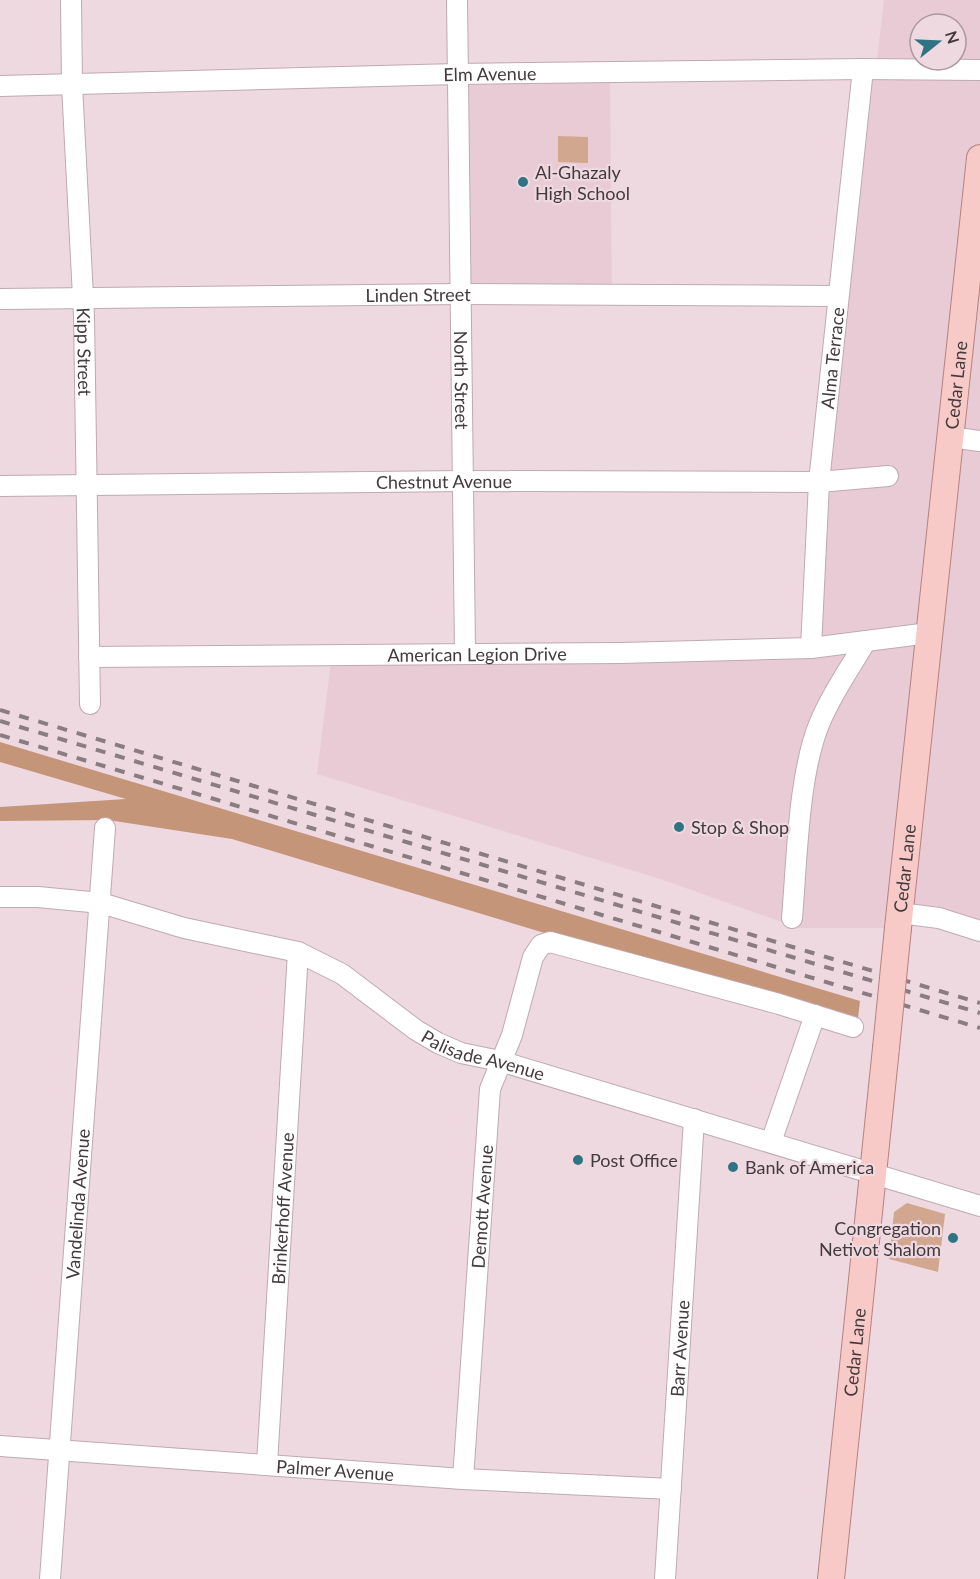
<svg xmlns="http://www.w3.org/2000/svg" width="980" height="1579" viewBox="0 0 980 1579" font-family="Lato,sans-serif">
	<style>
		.built { fill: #e9cbd5; fill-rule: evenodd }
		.green { fill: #d2a78f }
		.forest { fill: #c59579 }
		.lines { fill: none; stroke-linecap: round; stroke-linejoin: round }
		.minor-casing { stroke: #bfaab1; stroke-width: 22 }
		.major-casing { stroke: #b6817f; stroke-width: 28 }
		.minor { stroke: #fff; stroke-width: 20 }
		.major { stroke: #f8cac7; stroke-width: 26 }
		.rail { stroke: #8b7c81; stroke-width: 4; stroke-dasharray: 10 10; stroke-linecap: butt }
		.major-bridge-casing { stroke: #b6817f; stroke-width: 28; stroke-linecap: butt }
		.major-bridge { stroke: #f8cac7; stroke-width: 26 }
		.poi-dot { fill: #307484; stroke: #efd9e1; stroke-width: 2 }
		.labels { text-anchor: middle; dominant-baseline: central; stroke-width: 4.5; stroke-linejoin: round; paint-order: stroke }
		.street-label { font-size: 18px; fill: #433a3d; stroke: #efd9e1 }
		.poi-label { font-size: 18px; fill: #433a3d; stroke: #efd9e1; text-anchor: start }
	</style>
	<rect width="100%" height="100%" fill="#efd9e1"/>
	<!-- built -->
	<path class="built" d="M884,0H980V931L901,913L898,928H799L660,879L317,774L332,653L810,648L863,69L876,68ZM920,24H956V60H920Z
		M610,72L612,295L461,294L457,74Z"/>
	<!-- green -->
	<path class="green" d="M558,136L588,137V163L558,162Z
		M907,1203L945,1214L938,1272L889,1259L894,1212Z"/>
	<!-- forest -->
	<path class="forest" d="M0,742L860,1001L857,1027L232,839L108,820L0,821V807L126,799L0,762Z"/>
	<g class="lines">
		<defs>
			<g id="minor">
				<path id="s1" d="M71,0L72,85L84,316L90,704"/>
				<path id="s2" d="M457,0L465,652"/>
				<path id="s3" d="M0,86L457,74L863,69L980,70"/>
				<path id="s4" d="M0,299L461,294L838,296"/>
				<path d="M950,437L980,441"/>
				<path id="s5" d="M0,486L464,481L819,482L888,476"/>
				<path id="s6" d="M811,648L819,482L863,69"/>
				<path id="s7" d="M89,657L620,653L811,648L929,633"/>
				<path id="s8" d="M0,897H38L101,903L184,928L298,952L342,974L416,1030L438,1043L461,1053L500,1061L980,1206"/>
				<path d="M900,913L939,918L980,931"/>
				<path d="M792,918C797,861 798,774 820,722C832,693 850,668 866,641"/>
				<path d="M771,1142L815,1015"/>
				<path id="s9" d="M0,1446L463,1479L671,1489"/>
				<path id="s10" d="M267,1464L298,952"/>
				<path id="s11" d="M463,1479L490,1089L512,1035L533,957L541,945L550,942L779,1004L853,1027"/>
				<path id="s12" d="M50,1579L105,828"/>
				<path id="s13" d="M665,1579L694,1119"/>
			</g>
			<g id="major">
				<path id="s14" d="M898,928L980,158"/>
				<path id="s15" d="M831,1579L886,1048"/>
			</g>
		</defs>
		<!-- minor casing -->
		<use href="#minor" class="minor-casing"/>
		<!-- major casing -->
		<use href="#major" class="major-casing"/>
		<!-- minor -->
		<use href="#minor" class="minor"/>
		<!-- major -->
		<use href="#major" class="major"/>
		<!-- rail -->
		<path class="rail" d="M0,710L980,1003
			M0,721L980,1013
			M0,735L980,1028"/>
		<defs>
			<path id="major-bridge" d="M886,1048L898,928"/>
		</defs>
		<!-- major-bridge casing -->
		<use href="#major-bridge" class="major-bridge-casing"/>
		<!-- major-bridge -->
		<use href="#major-bridge" class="major-bridge"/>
	</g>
	<!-- markers -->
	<g class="poi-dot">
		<circle cx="523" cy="182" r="6"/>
		<circle cx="679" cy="827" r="6"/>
		<circle cx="578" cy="1160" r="6"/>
		<circle cx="733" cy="1167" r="6"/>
		<circle cx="953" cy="1238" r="6"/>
	</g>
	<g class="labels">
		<!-- street labels -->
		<g class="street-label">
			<text stroke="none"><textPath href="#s3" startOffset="490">Elm Avenue</textPath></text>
			<text stroke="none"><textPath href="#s4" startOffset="418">Linden Street</textPath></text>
			<text stroke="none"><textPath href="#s1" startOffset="352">Kipp Street</textPath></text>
			<text stroke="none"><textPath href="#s6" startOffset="291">Alma Terrace</textPath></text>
			<text stroke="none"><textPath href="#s2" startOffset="380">North Street</textPath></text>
			<text stroke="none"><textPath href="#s14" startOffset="546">Cedar Lane</textPath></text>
			<text stroke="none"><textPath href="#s5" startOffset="444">Chestnut Avenue</textPath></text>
			<text stroke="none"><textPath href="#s7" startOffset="388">American Legion Drive</textPath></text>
			<text stroke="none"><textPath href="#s14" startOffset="60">Cedar Lane</textPath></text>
			<text stroke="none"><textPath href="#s8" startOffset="519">Palisade Avenue</textPath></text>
			<text stroke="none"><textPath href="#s12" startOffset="376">Vandelinda Avenue</textPath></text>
			<text stroke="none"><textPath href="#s11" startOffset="273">Demott Avenue</textPath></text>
			<text stroke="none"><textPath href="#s10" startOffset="256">Brinkerhoff Avenue</textPath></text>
			<text stroke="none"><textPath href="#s13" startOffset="231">Barr Avenue</textPath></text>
			<text stroke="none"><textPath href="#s15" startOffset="228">Cedar Lane</textPath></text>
			<text stroke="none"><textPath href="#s9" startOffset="336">Palmer Avenue</textPath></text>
		</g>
		<!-- poi labels -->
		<g class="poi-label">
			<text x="535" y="172">Al-Ghazaly<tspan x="535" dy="21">High School</tspan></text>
			<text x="691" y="827">Stop &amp; Shop</text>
			<text x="590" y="1160">Post Office</text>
			<text x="745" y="1167">Bank of America</text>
			<text x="941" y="1228" text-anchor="end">Congregation<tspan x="941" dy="21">Netivot Shalom</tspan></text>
		</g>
	</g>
	<!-- north arrow -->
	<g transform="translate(938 42) rotate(72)"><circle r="28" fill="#efd9e1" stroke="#aa999f" stroke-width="1.5"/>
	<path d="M0-4.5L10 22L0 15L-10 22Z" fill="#307484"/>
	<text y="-9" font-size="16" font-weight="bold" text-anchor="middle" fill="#433a3d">N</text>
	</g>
</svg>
